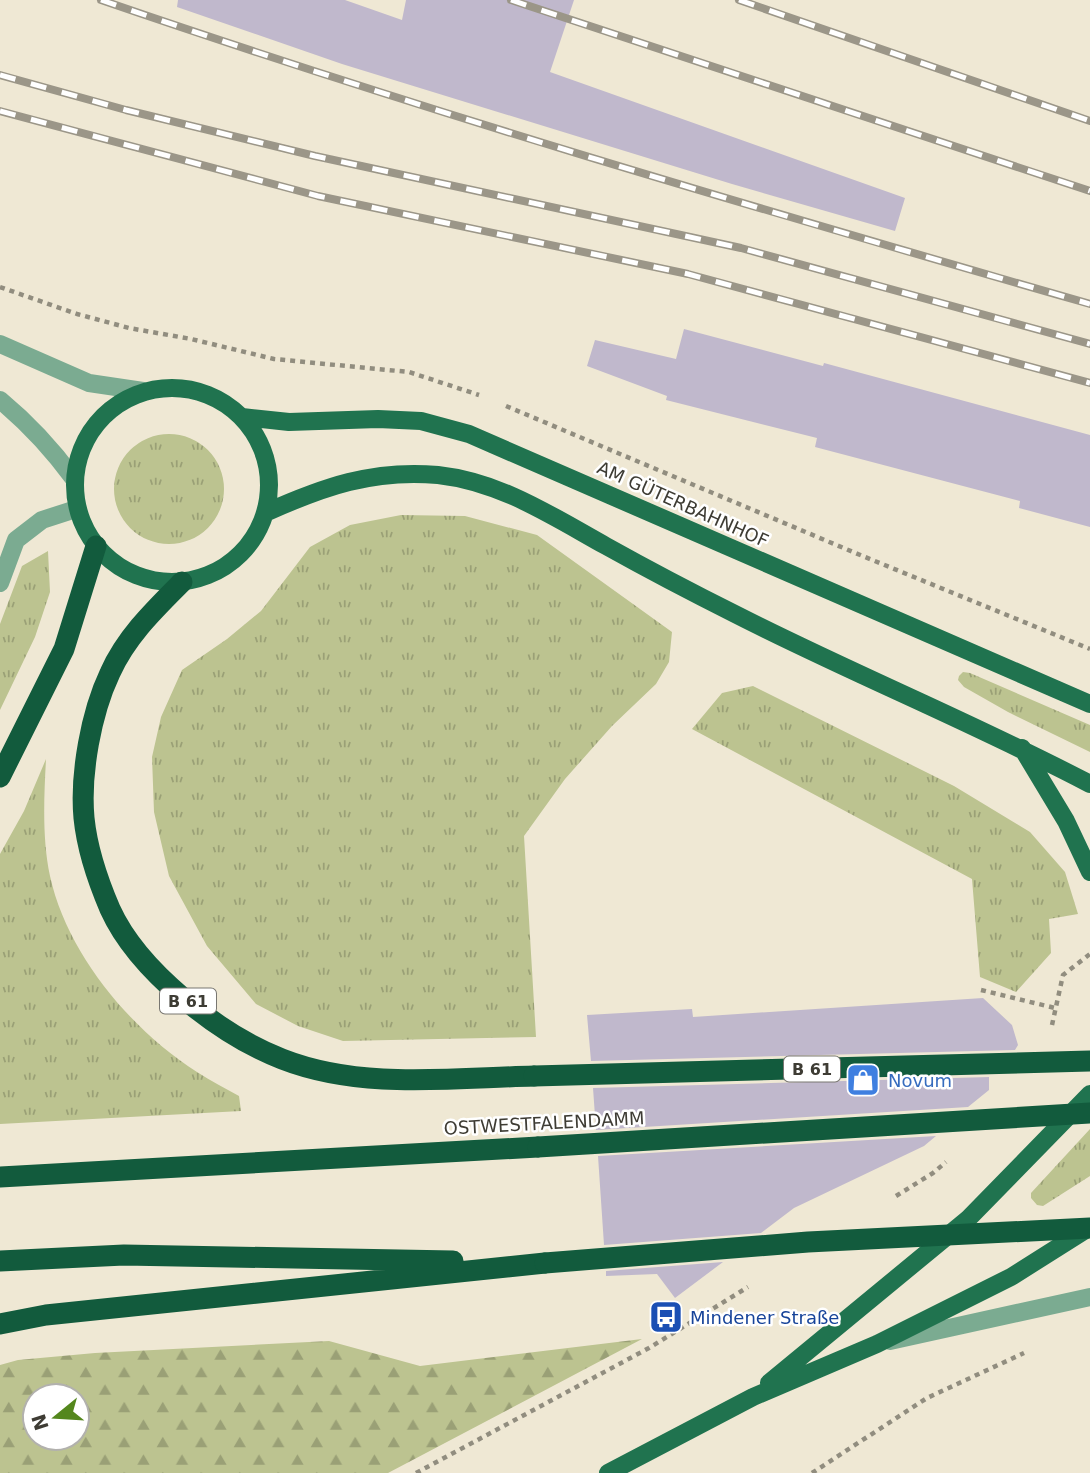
<svg xmlns="http://www.w3.org/2000/svg" width="1090" height="1473" viewBox="0 0 1090 1473" font-family="'DejaVu Sans',sans-serif">
	<style>
		.grass { fill: url(#grass-tufts) }
		.forest { fill: url(#forest-firs); fill-rule: evenodd }
		.building { fill: #c0b8cc }
		.lines { fill: none; stroke-linecap: round; stroke-linejoin: round }
		.path { stroke: #918d7f; stroke-width: 4.5; stroke-dasharray: 5 5; stroke-linecap: butt }
		.minor { stroke: #7bab91; stroke-width: 18 }
		.major { stroke: #20734f; stroke-width: 18 }
		.highway { stroke: #125b3d; stroke-width: 21 }
		.rail-casing { stroke: #9b9688; stroke-width: 8 }
		.rail { stroke: #fff; stroke-width: 5; stroke-dasharray: 16; stroke-linecap: butt }
		.highway-bridge { stroke: #125b3d; stroke-width: 21 }
		.labels { text-anchor: middle; dominant-baseline: central; stroke-width: 5; stroke-linejoin: round; paint-order: stroke }
		.shield { fill: #fff; stroke: #787671; stroke-width: 2 }
		.shield-label { font-size: 16px; font-weight: bold; fill: #3e3c34 }
		.street-label { font-size: 18px; fill: #3e3c34; stroke: #fff }
		.shop-label { font-size: 18px; fill: #366cbe; stroke: #fff; text-anchor: start }
		.transit-label { font-size: 18px; fill: #164399; stroke: #fff; text-anchor: start }
	</style>
	<defs>
		<pattern id="grass-tufts" width="24" height="20" patternUnits="userSpaceOnUse" patternTransform="scale(1.75)"><rect width="24" height="20" fill="#bcc390"/><path d="M3 7l-1-3M5 7V3M7 7l1-3M15 17l-1-3M17 17v-4M19 17l1-3" fill="none" stroke="#9aa076"/></pattern>
		<pattern id="forest-firs" width="22" height="20" patternUnits="userSpaceOnUse" patternTransform="scale(1.75)"><rect width="22" height="20" fill="#bcc390"/><path d="M5 1l3.5 6h-7zM16 11l3.5 6h-7z" fill="#9aa076"/></pattern>
	</defs>
	<rect width="100%" height="100%" fill="#efe8d4"/>
	<!-- grass -->
	<path class="grass" d="M114 489a55 55 0 1 1 110 0a55 55 0 1 1-110 0Z
		M401,515L465,516L537,535L672,632L669,662L656,684L612,726L565,779L524,836L536,1037L343,1041L298,1026L256,1004L207,946L169,876L154,812L152,757L161,717L182,670L227,639L261,611L310,547L350,525Z
		M48,551L50,592L35,637L0,710V624L22,566Z
		M963,672L970,673L1090,725V752L1008,712L964,687L958,680L959,676Z
		M753,686L954,786L1030,832L1065,872L1078,914L1049,919L1051,953L1016,992L980,977L972,879L692,729L722,693Z
		M46,759C44,798 42,838 50,876C67,954 131,1030 197,1072C211,1081 225,1088 239,1096L241,1111L0,1124V854L24,811Z
		M1090,1129V1176L1043,1206L1037,1205L1031,1198V1193Z"/>
	<!-- forest -->
	<path class="forest" d="M642,1339L388,1473H0V1365L18,1360L95,1353L329,1341L420,1366ZM35,1396H77V1438H35Z"/>
	<!-- building -->
	<path class="building" d="M178,0H345L402,20L406,0H574L550,72L905,198L895,231L732,184L342,64L177,7Z
		M684,329L823,366L824,363L1090,435V527L1019,508L1020,501L815,447L817,438L666,400L667,396L587,366L595,340L676,359Z
		M983,998L1012,1025L1018,1045L1015,1050L591,1061L587,1015L692,1009L693,1017Z
		M989,1077V1090L968,1107L596,1130L593,1088Z
		M936,1136L924,1146L794,1208L761,1233L604,1245L598,1156Z
		M723,1262L675,1298L657,1274L606,1276V1271Z"/>
	<g class="lines">
		<!-- path -->
		<path class="path" d="M0,287L77,314L129,328L191,339L274,359L409,372L479,395
			M506,406L865,557L1090,649
			M981,990L1055,1008
			M1052,1025L1063,975L1090,954
			M896,1196L933,1173L946,1162
			M416,1473L649,1348L748,1287
			M812,1473L927,1398L1024,1353"/>
		<!-- minor -->
		<path class="minor" d="M0,344L89,383L143,391
			M0,400C29,424 52,449 74,479
			M0,583L16,540L42,520L76,509
			M890,1341L1090,1297"/>
		<!-- major -->
		<path class="major" d="M75 485a97 97 0 1 1 194 0a97 97 0 1 1-194 0Z
			M242,417L289,422L378,419L421,421L469,434L1090,704
			M265,513C323,487 373,469 438,475C501,482 552,516 606,546C649,570 693,593 737,615C853,674 974,723 1090,784
			M1022,748L1066,821L1090,872
			M769,1383L968,1219L1090,1094
			M608,1473L753,1397L877,1344L1011,1277L1090,1227"/>
		<!-- highway -->
		<path class="highway" d="M182,582C154,610 126,637 110,673C91,713 80,774 84,818C87,848 98,881 110,909C138,971 220,1035 282,1059C361,1090 451,1078 534,1076
			M0,777L64,649L96,546
			M0,1177L538,1147
			M0,1261L124,1255L453,1261
			M0,1324L46,1315L545,1263"/>
		<defs>
			<path id="rail" d="M101,0C427,112 759,209 1090,304
				M511,0L1090,191
				M739,0L1090,121
				M0,75L126,110L315,156L741,248L1090,344
				M0,111L318,196L688,274L1090,383"/>
		</defs>
		<!-- rail casing -->
		<use href="#rail" class="rail-casing"/>
		<!-- rail -->
		<use href="#rail" class="rail"/>
		<!-- highway-bridge -->
		<path class="highway-bridge" d="M534,1076L1090,1061
			M538,1147L1090,1113
			M545,1263L808,1242L1090,1228"/>
	</g>
	<!-- icons -->
	<defs>
		<symbol id="shop-square" viewBox="-11 -11 22 22"><rect x="-9" y="-9" width="18" height="18" rx="4" fill="#3f7fe0" stroke="#fff"/><path d="M-5-2.5h2.3a2.7 3.5 0 0 1 5.4 0H5L5.5 6h-11ZM-1.5-2.5h3a1.5 2.3 0 0 0-3 0Z" fill="#fff"/></symbol>
		<symbol id="bus-square" viewBox="-11 -11 22 22"><rect x="-9" y="-9" width="18" height="18" rx="4" fill="#1a4fb4" stroke="#fff"/><path d="M-5-6H5V4H4V6H2V4H-2V6H-4V4H-5ZM-3.5-4V0h7V-4ZM-3.5 1.2v1.5H-2V1.2ZM2 1.2v1.5H3.5V1.2Z" fill="#fff"/></symbol>
	</defs>
	<g fill-rule="evenodd">
		<use href="#shop-square" x="844" y="1061" width="38" height="38"/>
		<use href="#bus-square" x="647" y="1298" width="38" height="38"/>
	</g>
	<g class="labels">
		<!-- shield labels -->
		<g class="shield">
			<rect x="160" y="988.5" width="56" height="25" rx="5"/>
			<rect x="784" y="1056.5" width="56" height="25" rx="5"/>
		</g>
		<g class="shield-label">
			<text x="188" y="1001">B 61</text>
			<text x="812" y="1069">B 61</text>
		</g>
		<!-- street labels -->
		<g class="street-label">
			<text transform="translate(683 504) rotate(24)">AM GÜTERBAHNHOF</text>
			<text transform="translate(544 1123) rotate(-3)">OSTWESTFALENDAMM</text>
		</g>
		<!-- shop labels -->
		<g class="shop-label">
			<text x="888" y="1080">Novum</text>
		</g>
		<!-- transit labels -->
		<g class="transit-label">
			<text x="690" y="1317">Mindener Straße</text>
		</g>
	</g>
	<!-- north arrow -->
	<g transform="translate(56 1417) rotate(252)"><circle r="33" fill="#ffffff" stroke="#b2b1ae" stroke-width="2"/>
	<path d="M0-5L12 26L0 18L-12 26Z" fill="#54871d"/>
	<text y="-10" font-size="19" font-weight="bold" text-anchor="middle" fill="#3e3c34">N</text>
	</g>
</svg>
